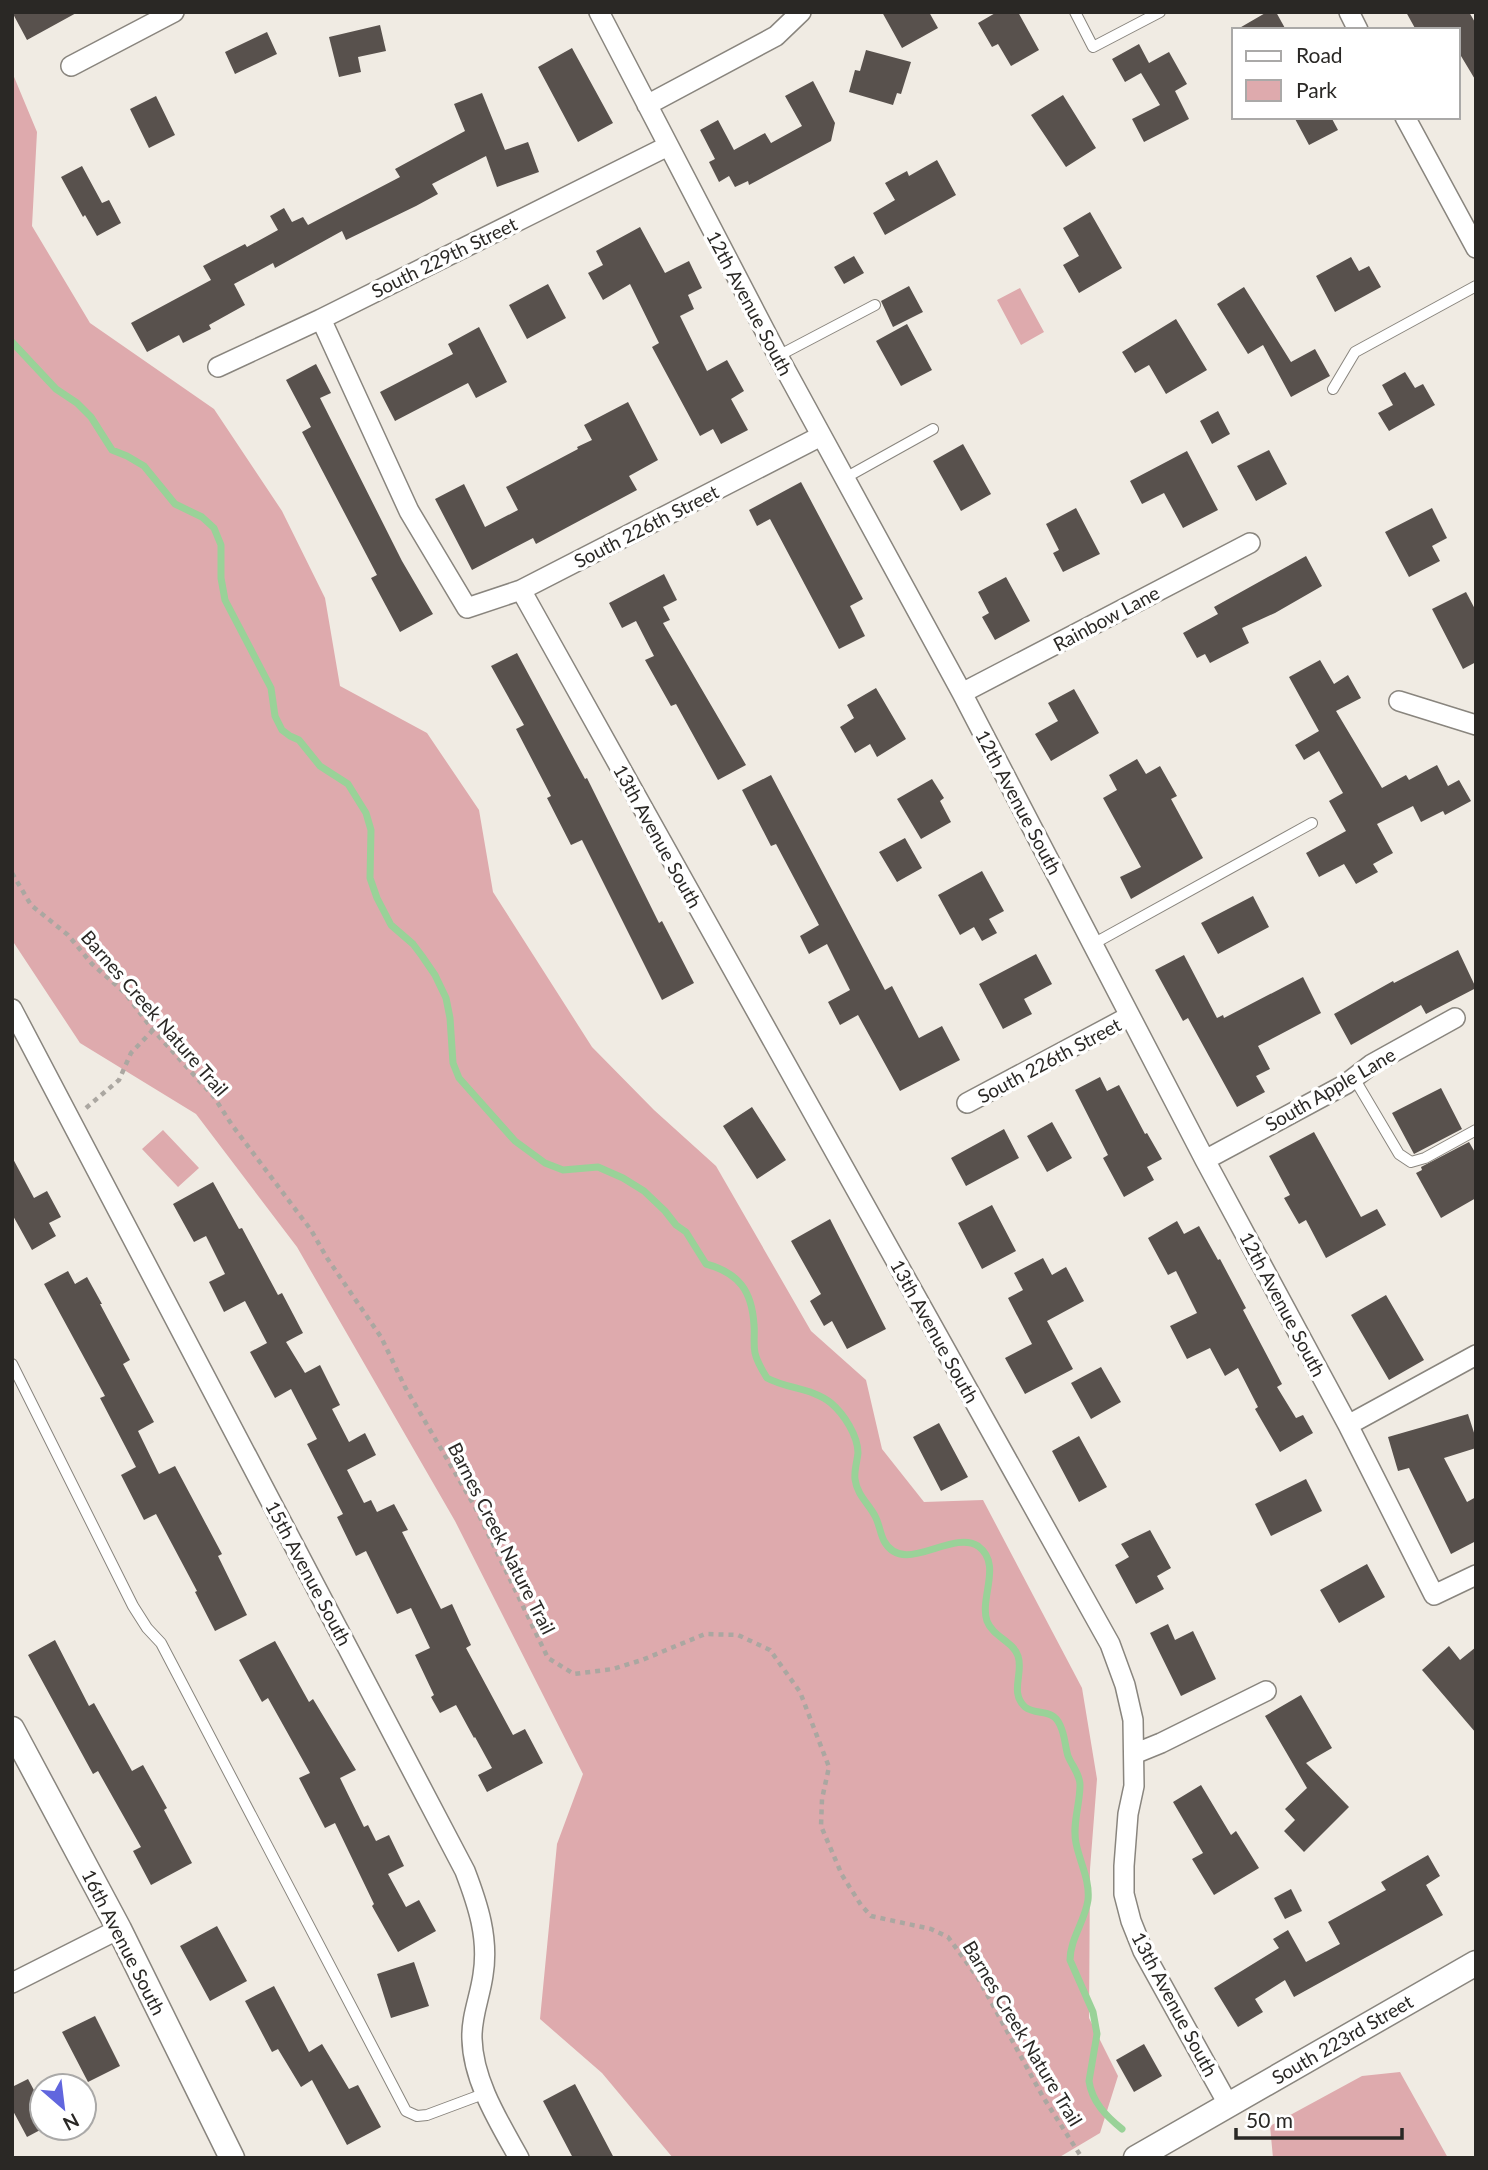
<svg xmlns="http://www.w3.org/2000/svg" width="1488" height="2170" viewBox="0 0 1488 2170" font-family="Lato,sans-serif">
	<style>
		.green { fill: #deaaad }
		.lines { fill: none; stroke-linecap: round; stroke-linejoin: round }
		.stream { stroke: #99d298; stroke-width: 7 }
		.building { fill: #58514d }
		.service-casing { stroke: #89857e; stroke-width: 12 }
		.minor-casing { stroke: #89857e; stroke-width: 22 }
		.tertiary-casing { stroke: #89857e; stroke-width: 27 }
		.path { stroke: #aba7a1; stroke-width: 4.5; stroke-dasharray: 5 5; stroke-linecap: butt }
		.service { stroke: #fff; stroke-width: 10 }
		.minor { stroke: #fff; stroke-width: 19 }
		.tertiary { stroke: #fff; stroke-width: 24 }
		.labels { text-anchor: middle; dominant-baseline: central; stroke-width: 7; stroke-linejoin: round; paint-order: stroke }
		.street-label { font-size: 19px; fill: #2a2825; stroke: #fff }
	</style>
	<rect width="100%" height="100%" fill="#f0ebe3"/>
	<!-- green -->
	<path class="green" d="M12,72L37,132L32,226L90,323L214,409L282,511L325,598L340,686L427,733L479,810L493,892L592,1047L654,1110L716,1166L811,1331L866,1380L882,1449L924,1502L983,1500L1082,1688L1097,1779L1090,1869L1089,2018L1118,2076L1100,2133L1058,2158H673L602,2073L540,2019L557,1844L583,1774L455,1521L297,1247L196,1114L80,1043L12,940Z
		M1020,288L1044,332L1021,345L997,300Z
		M163,1130L199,1168L178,1187L142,1149Z
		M1400,2072L1448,2158H1273L1270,2126L1362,2076Z"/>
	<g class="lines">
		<!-- stream -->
		<path class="stream" d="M12,342L56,389L77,403L91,417L112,450L127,456L144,466L175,504L202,517L214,528L221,545V578L225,600L271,688L275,716L282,730L290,736L299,740L320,766L348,784L366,813L371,830L370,878L377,898L391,925L413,944L422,956L435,975L446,998L450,1018L453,1063L459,1078L515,1141L545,1163L563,1170L598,1167L623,1178L644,1191L665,1211L676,1225L686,1232L706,1264C739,1273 752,1291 754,1325C755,1334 753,1343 755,1353C757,1362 762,1370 767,1378C787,1389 813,1388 831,1403C844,1414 858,1436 858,1453C857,1462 854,1471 855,1479C857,1495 868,1503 875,1516C879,1523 880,1533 884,1541C904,1577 951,1529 978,1546C1003,1564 979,1598 987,1621C993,1637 1013,1641 1018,1656C1024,1673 1009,1692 1025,1707C1037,1716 1053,1708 1060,1725C1065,1735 1065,1746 1068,1756C1072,1766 1080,1774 1080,1785C1080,1805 1072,1824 1076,1843C1080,1863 1090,1880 1088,1900C1085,1921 1070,1939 1070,1960L1093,2012L1097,2034L1089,2081C1092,2102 1106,2116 1122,2129"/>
	</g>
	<!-- building -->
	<path class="building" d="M12,12H78L27,40Z
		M882,12H929L938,28L902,48Z
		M997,12H1018L1039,50L1011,66L998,44L992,47L978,23Z
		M1267,12H1276L1286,30H1236Z
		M1406,12H1469L1476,24V81L1458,51V30H1416Z
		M380,25L386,51L358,57L361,72L339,77L329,37Z
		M267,32L277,54L235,74L225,52Z
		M1139,44L1149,63L1169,52L1187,84L1175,91L1189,119L1144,142L1132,119L1160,105L1141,73L1125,82L1112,59Z
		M572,48L613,123L578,142L538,67Z
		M866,50L911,62L901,94L897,93L893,105L849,92L855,70L860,71Z
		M813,81L835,123L831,141L749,185L748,181L735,187L729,176L719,182L709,162L715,159L700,130L718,120L734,150L765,133L771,143L802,126L785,96Z
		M482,93L505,150L528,142L539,172L497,187L486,156L432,184L438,194L416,206L346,240L342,231L275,268L273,263L234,284L245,305L209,325L211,329L183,343L179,335L147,352L131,323L211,280L203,266L245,244L247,247L278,230L270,216L284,208L292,222L303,217L308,225L400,177L395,169L465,131L454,104Z
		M1063,95L1096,148L1066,167L1031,115Z
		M156,96L175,135L149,148L130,109Z
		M1294,117H1331L1338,130L1309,145Z
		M937,160L956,195L885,235L873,213L895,200L885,183L907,171L909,176Z
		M82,166L102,203L109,200L121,223L97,236L85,215L83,217L61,177Z
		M1090,212L1122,268L1079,293L1063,265L1079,256L1063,228Z
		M640,227L665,273L689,261L702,288L688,295L694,309L680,316L707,371L727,360L744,391L731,399L748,430L721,444L713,429L700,436L652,347L659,343L630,284L603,300L588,273L603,265L596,251Z
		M854,256L864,273L844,284L834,267Z
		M1351,257L1359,271L1369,266L1381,287L1335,312L1316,276Z
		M548,284L566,318L527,339L509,305Z
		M909,286L923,312L893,327L881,301Z
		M1244,287L1291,362L1315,349L1330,376L1291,397L1263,345L1248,354L1217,304Z
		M1176,319L1207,370L1166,394L1149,365L1135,373L1122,352Z
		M907,324L932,370L901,386L876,341Z
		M479,327L507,382L476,398L468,383L395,421L380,392L453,354L448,344Z
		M316,364L331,393L320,398L402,561L433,614L400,632L371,578L377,575L302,432L311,427L286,380Z
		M1405,372L1415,388L1423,384L1435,405L1389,431L1378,413L1393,405L1382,385Z
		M628,402L658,460L629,476L637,490L536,544L533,538L472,570L435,499L464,484L485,527L518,510L506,487L578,449L577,447L592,440L584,425Z
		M1218,411L1230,434L1212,444L1200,421Z
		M963,444L991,494L961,511L933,461Z
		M1269,450L1287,484L1256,501L1237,466Z
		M1187,451L1218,510L1183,528L1164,493L1142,504L1130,481Z
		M801,482L863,599L850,606L865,636L839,649L770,519L757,526L749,510Z
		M1076,508L1100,554L1063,572L1053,553L1059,550L1046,524Z
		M1432,508L1447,538L1432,546L1440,561L1409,577L1385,532Z
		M1306,556L1322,586L1275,613L1242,628L1249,643L1210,663L1205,654L1197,658L1183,633L1218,614L1214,607Z
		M664,574L677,600L663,607L670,620L663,623L746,765L718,780L676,704L671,706L645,660L654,656L636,621L622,628L609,603Z
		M1006,577L1030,621L995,640L982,617L989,613L978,592Z
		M1466,592L1476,611V662L1463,669L1432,609Z
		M517,653L585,779L587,778L659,923L662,921L694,983L662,1000L582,840L571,845L547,798L551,796L516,729L524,725L491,666Z
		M1320,660L1334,684L1348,675L1361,698L1336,711L1382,788L1406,775L1409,780L1437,765L1448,786L1459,780L1471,801L1445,815L1443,811L1421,822L1413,806L1377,824L1393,853L1373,864L1378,872L1356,884L1344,864L1319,877L1306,853L1346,831L1329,801L1343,793L1319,751L1304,760L1295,745L1319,731L1289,677Z
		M876,688L906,739L877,757L870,744L855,753L840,727L854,718L847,705Z
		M1074,689L1099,733L1051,761L1035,734L1058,721L1048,703Z
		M1137,759L1146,774L1160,766L1177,796L1171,799L1203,858L1131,899L1120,877L1141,867L1103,798L1117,790L1109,775Z
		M771,775L885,990L892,986L919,1038L942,1026L960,1060L900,1091L858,1015L840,1025L828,1002L850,990L827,944L809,954L800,936L819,925L776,844L771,846L742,790Z
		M932,779L944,798L940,801L951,822L921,839L897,799Z
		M905,838L922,868L897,882L879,852Z
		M982,871L1004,911L989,919L997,933L982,941L974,927L960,935L938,895Z
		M1253,896L1269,927L1218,954L1201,923Z
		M1458,950L1476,988L1426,1014L1421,1005L1351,1045L1334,1014L1393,981L1394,983Z
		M1036,954L1052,984L1024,999L1032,1014L1003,1029L979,984Z
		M1184,955L1217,1018L1223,1015L1224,1018L1303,977L1321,1013L1258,1046L1270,1069L1256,1076L1265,1092L1237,1107L1188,1018L1183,1021L1155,970Z
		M1100,1077L1107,1091L1119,1085L1145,1134L1147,1133L1162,1159L1147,1167L1154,1180L1124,1197L1103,1158L1108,1155L1075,1090Z
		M1441,1088L1462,1129L1414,1154L1392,1113Z
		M752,1107L786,1160L757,1179L723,1126Z
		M1052,1122L1072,1158L1047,1172L1027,1136Z
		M1004,1129L1019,1158L966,1186L951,1158Z
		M1314,1132L1361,1217L1377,1209L1386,1225L1326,1258L1306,1220L1299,1224L1284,1198L1290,1195L1269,1156Z
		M1469,1142L1476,1154V1198L1441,1218L1416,1173L1422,1170L1421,1167Z
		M12,1157L34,1198L47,1191L61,1217L49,1223L56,1236L32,1250L12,1214Z
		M213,1182L239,1229L242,1228L278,1295L282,1293L303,1333L286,1342L305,1373L320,1365L340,1405L332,1409L349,1442L365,1433L376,1455L347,1470L364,1503L371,1500L377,1512L394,1504L408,1530L402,1532L441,1609L452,1604L471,1645L466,1648L513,1735L525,1729L543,1763L487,1792L478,1775L492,1768L475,1737L474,1738L456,1705L440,1713L431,1697L434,1695L415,1655L430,1648L411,1608L397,1614L366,1551L356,1556L337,1517L343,1514L307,1444L317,1439L291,1389L275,1398L250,1352L267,1343L245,1301L224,1312L209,1282L225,1274L206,1236L194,1242L173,1204Z
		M992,1205L1016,1251L982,1269L958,1223Z
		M830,1219L886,1329L847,1349L832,1321L824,1326L810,1301L821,1294L791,1241Z
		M1177,1221L1184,1234L1199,1226L1218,1260L1220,1259L1246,1308L1243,1310L1282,1384L1277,1387L1296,1418L1303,1415L1313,1433L1280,1452L1255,1409L1258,1407L1238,1368L1225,1376L1210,1348L1187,1359L1170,1326L1197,1313L1176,1271L1168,1275L1148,1238Z
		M1043,1258L1052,1275L1066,1267L1084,1301L1047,1321L1073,1369L1025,1394L1005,1358L1032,1344L1008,1298L1023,1290L1014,1273Z
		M68,1271L75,1284L87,1277L102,1304H100L130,1360L123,1364L154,1422L138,1431L159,1474L175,1466L222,1554L218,1556L247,1615L215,1631L195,1592L197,1591L156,1514L144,1520L121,1475L136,1467L100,1398L105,1396L44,1284Z
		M1386,1295L1424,1360L1389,1380L1351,1315Z
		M1101,1367L1121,1402L1091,1419L1071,1383Z
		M1468,1414L1476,1439V1448L1444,1458L1467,1502L1476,1497V1541L1451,1554L1409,1468L1398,1471L1388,1437Z
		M939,1423L968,1477L941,1491L913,1437Z
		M1079,1436L1107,1487L1079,1502L1052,1451Z
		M1306,1479L1322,1511L1271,1536L1255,1504Z
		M1150,1530L1171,1568L1157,1576L1164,1589L1136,1604L1115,1565L1129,1557L1121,1544Z
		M1367,1564L1385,1597L1339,1623L1320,1590Z
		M1168,1624L1175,1640L1193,1631L1216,1679L1181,1696L1150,1633Z
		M55,1640L89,1706L94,1703L132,1771L143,1765L167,1808L164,1810L192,1863L151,1885L133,1851L141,1847L98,1771L93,1774L28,1655Z
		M275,1641L309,1702L313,1699L356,1770L340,1778L364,1827L368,1825L376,1841L389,1835L404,1866L388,1874L406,1907L419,1900L436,1931L398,1952L372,1906L374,1904L335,1823L325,1828L299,1778L310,1773L268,1698L262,1702L239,1660Z
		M1449,1646L1460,1660L1476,1647V1733L1422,1670Z
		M1301,1695L1332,1748L1306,1763L1349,1807L1304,1852L1284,1831L1295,1820L1285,1809L1307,1788L1265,1716Z
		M1201,1785L1231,1835L1236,1831L1259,1868L1214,1895L1192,1859L1203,1853L1173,1802Z
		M1428,1855L1440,1876L1426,1885L1443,1915L1294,1997L1285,1980L1255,1999L1263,2012L1238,2027L1214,1988L1279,1948L1273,1939L1288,1930L1306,1962L1340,1944L1328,1922L1386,1890L1381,1882Z
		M1291,1889L1302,1911L1285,1919L1274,1898Z
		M217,1926L247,1981L210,2001L180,1946Z
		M414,1962L429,2006L391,2018L377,1974Z
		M274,1986L309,2052L322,2044L349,2089L358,2085L381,2127L347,2145L312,2080L301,2087L278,2049L272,2052L245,2001Z
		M95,2016L120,2066L88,2082L62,2032Z
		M1144,2044L1162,2076L1134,2092L1116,2060Z
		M28,2079L36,2094L42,2091V2129L27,2137L12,2109V2087Z
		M575,2084L614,2158H573L543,2101Z"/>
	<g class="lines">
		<defs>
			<path id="service" d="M1075,12L1093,47L1160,12
				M778,356L875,305
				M1333,389L1355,352L1476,286
				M845,478L933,429
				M1093,944L1312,823
				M1354,1078L1399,1154L1411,1162L1425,1158L1476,1130
				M12,1364L133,1606L147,1628L161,1643L406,2111L417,2116L427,2115L486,2093"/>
			<path id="minor" d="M599,12L778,356L962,693L1205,1160L1348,1425L1434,1595L1476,1575
				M1349,12L1358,30
				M71,66L174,12
				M647,105L776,36L801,12
				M1405,117L1476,248
				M321,319L409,511L467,608L521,590L821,436
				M218,367L321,319L668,146
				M521,590L1110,1644L1125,1685L1133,1720L1134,1786L1128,1814L1124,1866V1894L1131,1921L1143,1951L1228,2104
				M962,693L1250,543
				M1399,701L1476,725
				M12,1009L465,1871C478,1905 489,1938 483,1975C480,1997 471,2017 472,2039C473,2081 499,2122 519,2158
				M967,1103L1130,1016
				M1205,1160L1346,1084L1372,1064L1455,1018
				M1348,1425L1476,1355
				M1134,1754L1161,1743L1266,1691
				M12,1983L119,1929"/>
			<path id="tertiary" d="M12,1729L119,1929L232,2158
				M1136,2158L1476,1963"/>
		</defs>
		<!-- service casing -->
		<use href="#service" class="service-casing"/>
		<!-- minor casing -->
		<use href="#minor" class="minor-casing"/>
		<!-- tertiary casing -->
		<use href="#tertiary" class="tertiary-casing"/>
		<!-- path -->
		<path class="path" d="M12,873L31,905L68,935L92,964L124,992L153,1030L214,1097L232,1125L311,1230L327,1258L381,1337L405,1387L475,1507L548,1658L574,1674L613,1669L642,1660L705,1634L738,1635L770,1650L800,1692L829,1767L822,1799L821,1826L842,1875L861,1905L871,1916L931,1929L948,1937L978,1978L1043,2097L1082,2158
			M86,1108L119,1080L131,1053L153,1030"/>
		<!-- service -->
		<use href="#service" class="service"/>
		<!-- minor -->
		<use href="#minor" class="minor"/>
		<!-- tertiary -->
		<use href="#tertiary" class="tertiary"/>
	</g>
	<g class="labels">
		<!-- street labels -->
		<g class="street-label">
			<text transform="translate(444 257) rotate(-26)">South 229th Street</text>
			<text transform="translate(750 303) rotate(62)">12th Avenue South</text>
			<text transform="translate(646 526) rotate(-27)">South 226th Street</text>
			<text transform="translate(1106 618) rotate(-28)">Rainbow Lane</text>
			<text transform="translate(1019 802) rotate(62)">12th Avenue South</text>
			<text transform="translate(658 836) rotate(61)">13th Avenue South</text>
			<text transform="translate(155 1013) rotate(49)">Barnes Creek Nature Trail</text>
			<text transform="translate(1049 1060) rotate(-28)">South 226th Street</text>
			<text transform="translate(1330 1089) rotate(-30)">South Apple Lane</text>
			<text transform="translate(1283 1304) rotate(62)">12th Avenue South</text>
			<text transform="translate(935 1331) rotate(61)">13th Avenue South</text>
			<text transform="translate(502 1538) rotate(63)">Barnes Creek Nature Trail</text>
			<text transform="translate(309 1573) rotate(62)">15th Avenue South</text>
			<text transform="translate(124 1942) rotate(63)">16th Avenue South</text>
			<text transform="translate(1175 2004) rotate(62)">13th Avenue South</text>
			<text transform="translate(1023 2033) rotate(59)">Barnes Creek Nature Trail</text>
			<text transform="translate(1342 2039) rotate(-30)">South 223rd Street</text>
		</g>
	</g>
	<!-- border -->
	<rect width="1488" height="2170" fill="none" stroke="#2a2825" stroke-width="28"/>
	<!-- legend -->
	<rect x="1232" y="28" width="228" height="91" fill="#ffffff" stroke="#aaa9a8" stroke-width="2"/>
	<rect x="1246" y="51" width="35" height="10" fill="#ffffff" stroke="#aaa9a8" stroke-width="2"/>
	<text x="1296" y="63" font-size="21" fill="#2a2825">Road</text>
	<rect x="1246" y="80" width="35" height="21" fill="#deaaad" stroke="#aaa9a8" stroke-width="2"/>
	<text x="1296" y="98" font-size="21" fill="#2a2825">Park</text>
	<!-- north arrow -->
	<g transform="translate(63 2107) rotate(152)"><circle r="33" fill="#ffffff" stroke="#aaa9a8" stroke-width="2"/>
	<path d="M0-5L12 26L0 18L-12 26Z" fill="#6166de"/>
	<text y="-10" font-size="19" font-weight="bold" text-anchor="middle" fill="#2a2825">N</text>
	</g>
	<!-- scale -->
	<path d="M1236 2128v10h166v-10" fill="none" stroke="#2a2825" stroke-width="3.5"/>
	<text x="1246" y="2128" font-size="21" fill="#2a2825" stroke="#ffffff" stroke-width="5" paint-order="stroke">50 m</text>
</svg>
